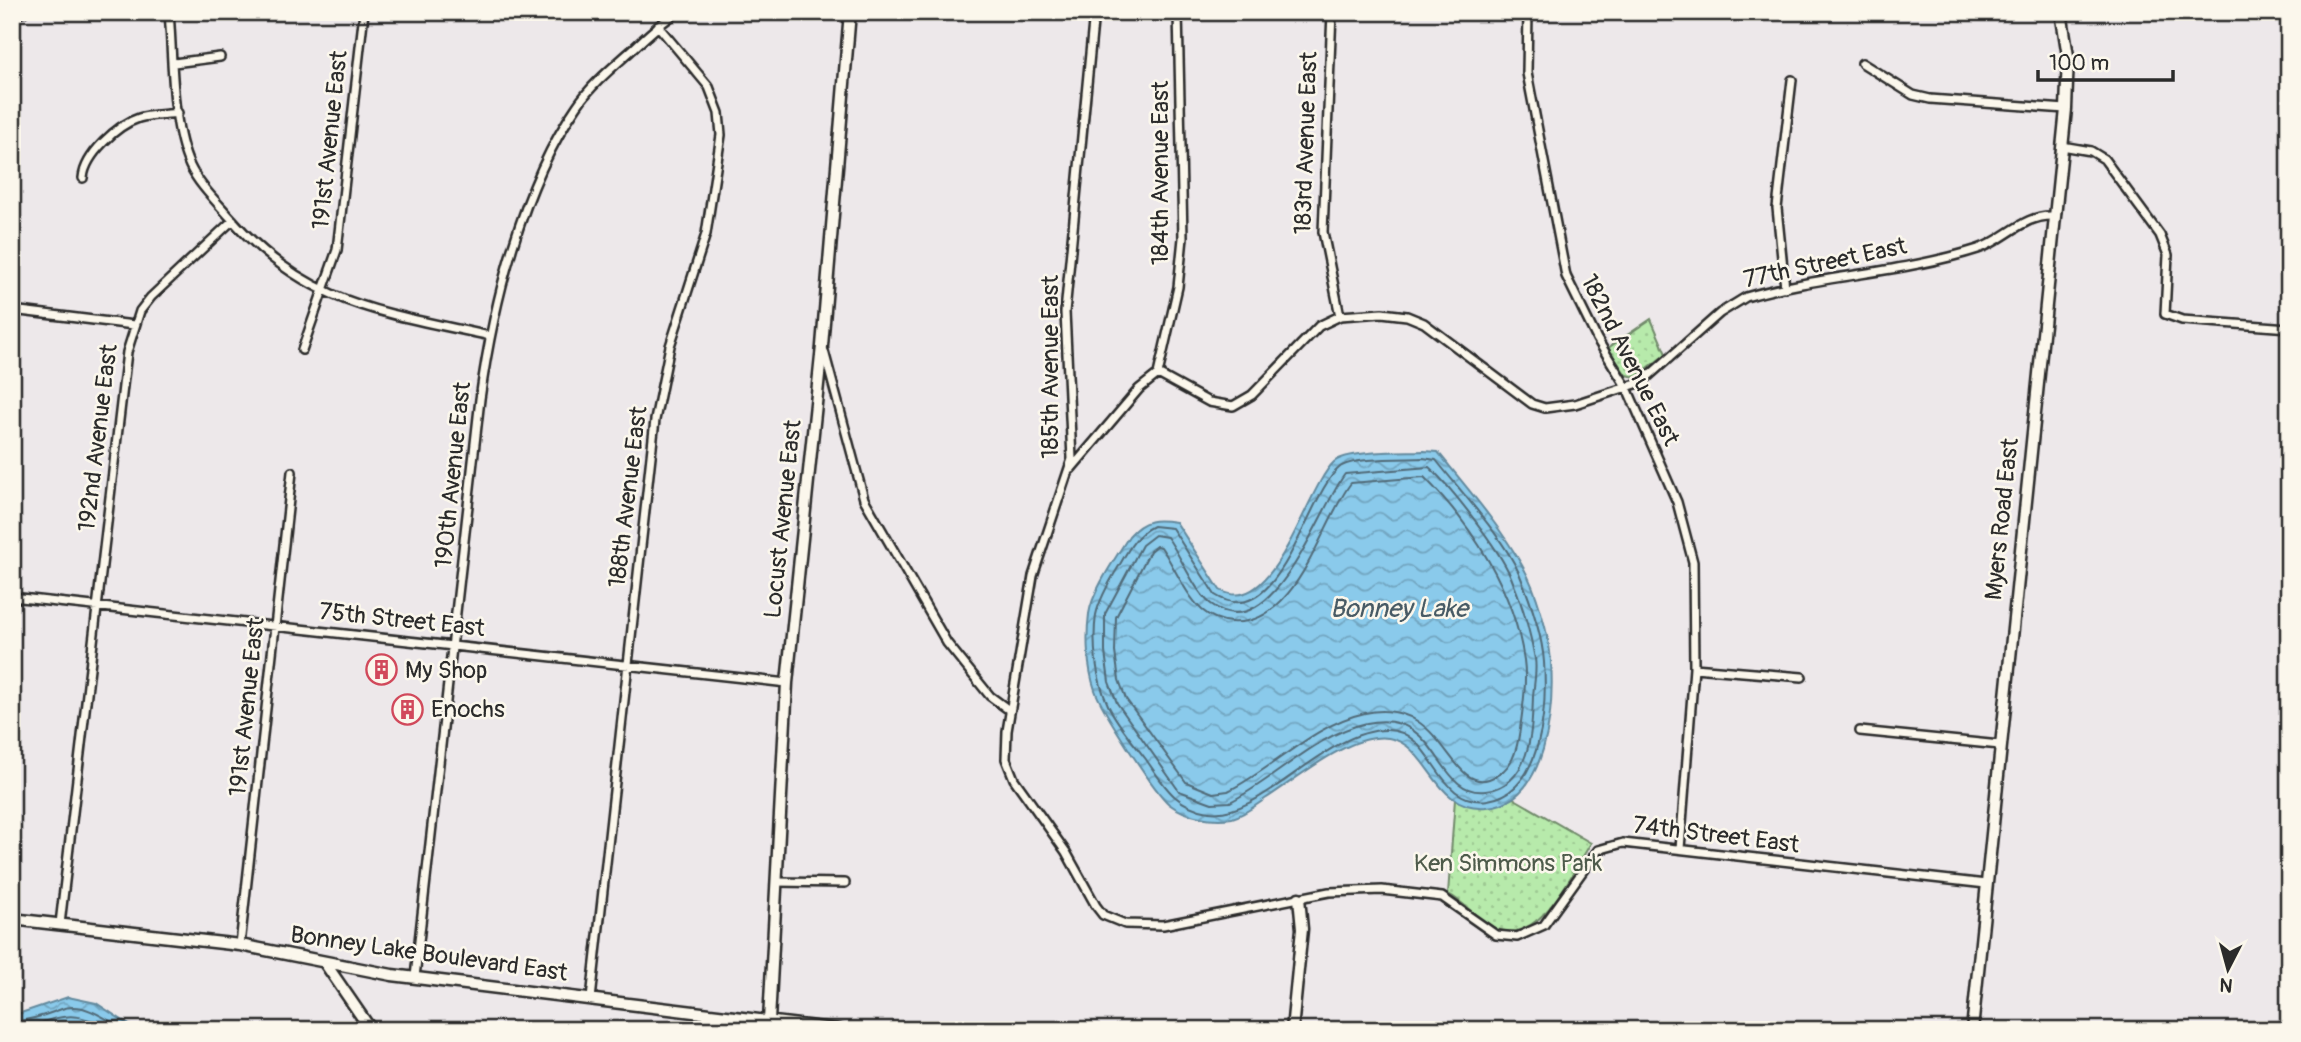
<svg xmlns="http://www.w3.org/2000/svg" width="2301" height="1042" viewBox="0 0 2301 1042" font-family="Pangolin,sans-serif">
	<style>
		.park { fill: url(#park-dots); stroke: #718a6b; stroke-width: 2 }
		.water { fill: url(#water-waves); stroke: #648a9e; stroke-width: 2 }
		.lines { fill: none; stroke-linecap: round; stroke-linejoin: round }
		.shore { stroke: #516b78; stroke-width: 2 }
		.street-casing { stroke: #2b2b2b; stroke-width: 12 }
		.secondary-casing { stroke: #2b2b2b; stroke-width: 15 }
		.street { stroke: #fbf7ec; stroke-width: 7 }
		.secondary { stroke: #fbf7ec; stroke-width: 10 }
		.labels { text-anchor: middle; dominant-baseline: central; stroke-width: 5; stroke-linejoin: round; paint-order: stroke }
		.street-label { font-size: 24px; fill: #2b2b2b; stroke: #fbf7ec }
		.poi-label { font-size: 24px; fill: #2b2b2b; stroke: #fbf7ec; text-anchor: start }
		.park-label { font-size: 24px; fill: #4e5b4b; stroke: #fbf7ec }
		.water-label { font-size: 26px; font-style: italic; fill: #485b65; stroke: #fbf7ec }
	</style>
	<defs>
		<pattern id="park-dots" width="8" height="8" patternUnits="userSpaceOnUse" patternTransform="scale(1.75)"><rect width="8" height="8" fill="#b7eaab"/><path d="M2 2h.1M6 6h.1" fill="none" stroke="#9ec993" stroke-width="1.8" stroke-linecap="round"/></pattern>
		<pattern id="water-waves" width="16" height="10" patternUnits="userSpaceOnUse" patternTransform="scale(1.75)"><rect width="16" height="10" fill="#8acaeb"/><path d="M0 5q4-4 8 0t8 0" fill="none" stroke="#71a4bf"/></pattern>
	</defs>
	<rect width="100%" height="100%" fill="#ede8ea"/>
	<filter id="ink" filterUnits="userSpaceOnUse"><feTurbulence type="fractalNoise" baseFrequency=".0143" numOctaves="2"/><feDisplacementMap in="SourceGraphic" scale="14" xChannelSelector="R" yChannelSelector="G"/><feConvolveMatrix kernelMatrix="1 2 1 2 8 2 1 2 1" color-interpolation-filters="sRGB"/></filter>
	<g filter="url(#ink)">
		<!-- park -->
		<path class="park" d="M1651,319L1666,354L1636,377L1626,375L1608,348Z
			M1513,798L1591,843C1572,873 1540,946 1497,929C1479,922 1466,903 1448,894L1455,799C1477,810 1491,806 1513,798Z"/>
		<!-- water -->
		<path class="water" d="M1424,451L1438,452C1468,489 1500,526 1523,567C1536,589 1549,635 1551,661C1554,707 1548,802 1487,807C1426,812 1431,731 1375,738C1340,742 1295,780 1265,799C1255,806 1244,815 1232,818C1212,821 1186,817 1169,804C1154,791 1101,709 1095,690C1087,667 1086,637 1089,614C1092,591 1117,556 1129,536C1144,519 1155,519 1176,522L1220,590C1274,621 1306,488 1334,462C1347,450 1405,452 1424,451Z
			M68,997L96,1003L137,1030H12V1016Z"/>
		<g class="lines">
			<!-- shore -->
			<path class="shore" d="M1423,458L1436,460C1461,492 1503,537 1519,573C1530,600 1542,633 1544,662C1547,705 1543,792 1488,800C1435,808 1435,730 1387,730C1325,729 1261,820 1209,812C1174,806 1164,785 1145,758C1133,742 1117,724 1108,705C1096,679 1092,644 1096,615C1099,600 1111,579 1119,566C1128,550 1136,534 1153,526L1172,528L1215,595C1279,636 1307,494 1339,468C1351,457 1406,459 1423,458Z
				M1429,467C1452,488 1499,549 1511,577C1522,603 1530,631 1535,659C1537,670 1534,684 1533,696C1532,730 1531,785 1486,791C1435,798 1440,707 1367,723C1316,734 1276,779 1230,802L1212,803L1179,791L1117,703L1109,682L1105,652V614L1142,545L1155,535L1167,537C1180,554 1194,591 1211,604C1273,650 1320,506 1345,474Z
				M1424,477C1473,526 1514,591 1524,660C1527,681 1523,708 1520,729C1517,750 1513,771 1489,779C1448,792 1444,696 1365,713C1314,724 1273,769 1228,791L1213,793L1186,782L1126,699L1119,680L1115,652L1116,617L1150,551L1156,546L1161,547C1174,566 1185,594 1202,610C1210,617 1221,621 1231,622C1297,628 1321,522 1351,483Z
				M12,1022C73,1016 60,987 124,1030
				M20,1030C57,1018 73,1006 108,1030"/>
			<defs>
				<path id="street" d="M169,12C173,58 171,125 190,166C199,185 216,201 229,216C305,305 382,312 490,336
					M1094,12L1065,312L1072,459L1033,576L1007,731L1006,759L1014,779L1066,852L1096,906L1103,915L1125,924L1163,925L1329,892L1382,890L1442,897L1496,935L1517,937L1544,925L1598,850L1623,843L1986,884
					M1332,12L1323,232L1340,316
					M1528,12L1527,73L1566,276L1597,339L1627,388L1677,502L1693,562L1694,668L1680,849
					M12,16L24,12
					M174,63L220,57
					M1862,63L1913,95L1930,99L2066,109
					M2062,146L2091,151L2104,159L2160,235L2168,255L2165,314L2182,320L2289,328
					M83,178C85,155 117,125 139,118C151,114 166,115 178,113
					M1785,288L1777,208L1792,80
					M12,310L134,325
					M302,350L337,250L364,12
					M824,351L864,499L947,643L990,696L1009,710
					M1158,374L1209,402L1233,406L1252,395L1319,326L1340,316L1382,313L1407,316L1424,323L1532,404L1545,408L1575,404L1642,382L1720,313L1746,297C1822,275 1903,273 1978,249C2006,240 2023,214 2054,216
					M1158,374L1178,287L1183,238L1178,12
					M1071,469L1139,389L1158,374
					M12,597L787,683
					M1694,668L1802,677
					M1860,731L2000,745
					M776,882L845,883
					M60,924L127,352L140,311L151,297L233,220
					M240,945L292,472
					M415,977L480,399C493,305 522,185 577,106C592,84 613,67 633,49C647,36 661,22 678,12
					M591,999L655,420L670,346L706,234L721,135L719,113L709,87L658,26"/>
				<path id="secondary" d="M12,919L240,945L392,975L840,1030
					M325,963L371,1030
					M769,1021L787,683L822,346L850,12
					M1292,1030L1302,929L1299,898
					M1972,1030L2066,109L2068,56L2061,12"/>
			</defs>
			<!-- street casing -->
			<use href="#street" class="street-casing"/>
			<!-- secondary casing -->
			<use href="#secondary" class="secondary-casing"/>
			<!-- street -->
			<use href="#street" class="street"/>
			<!-- secondary -->
			<use href="#secondary" class="secondary"/>
		</g>
	</g>
	<!-- icons -->
	<defs>
		<symbol id="building-ring" viewBox="-11 -11 22 22"><circle r="9.5" fill="#fbf7ec" stroke="#d1495b" stroke-width="1.5"/><path d="M-4-6H4V6H1V3H-1V6H-4ZM-2.5-4.3h1.7v1.8h-1.7ZM.8-4.3h1.7v1.8H.8ZM-2.5-1h1.7V.8h-1.7ZM.8-1h1.7V.8H.8Z" fill="#d1495b"/></symbol>
	</defs>
	<g fill-rule="evenodd">
		<use href="#building-ring" x="364" y="652" width="35" height="35"/>
		<use href="#building-ring" x="390" y="692" width="35" height="35"/>
	</g>
	<g class="labels">
		<!-- street labels -->
		<g class="street-label">
			<text transform="translate(330 140) rotate(-84)">191st Avenue East</text>
			<text transform="translate(1306 143) rotate(-88)">183rd Avenue East</text>
			<text transform="translate(1160 173) rotate(-90)">184th Avenue East</text>
			<text transform="translate(1825 263) rotate(-12)">77th Street East</text>
			<text transform="translate(1630 360) rotate(63)">182nd Avenue East</text>
			<text transform="translate(1050 367) rotate(-90)">185th Avenue East</text>
			<text transform="translate(98 438) rotate(-83)">192nd Avenue East</text>
			<text transform="translate(453 475) rotate(-84)">190th Avenue East</text>
			<text transform="translate(628 497) rotate(-83)">188th Avenue East</text>
			<text transform="translate(783 519) rotate(-84)">Locust Avenue East</text>
			<text transform="translate(2002 519) rotate(-84)">Myers Road East</text>
			<text transform="translate(402 620) rotate(6)">75th Street East</text>
			<text transform="translate(247 707) rotate(-84)">191st Avenue East</text>
			<text transform="translate(1716 835) rotate(7)">74th Street East</text>
			<text transform="translate(429 954) rotate(8)">Bonney Lake Boulevard East</text>
		</g>
		<!-- poi labels -->
		<g class="poi-label">
			<text x="405" y="670">My Shop</text>
			<text x="431" y="709">Enochs</text>
		</g>
		<!-- park labels -->
		<g class="park-label">
			<text x="1508" y="863">Ken Simmons Park</text>
		</g>
		<!-- water labels -->
		<g class="water-label">
			<text x="1399" y="609">Bonney Lake</text>
		</g>
	</g>
	<!-- margin -->
	<rect width="2301" height="1042" fill="none" stroke="#fbf7ec" stroke-width="42"/>
	<rect x="21" y="21" width="2259" height="1000" fill="none" stroke="#2b2b2b" stroke-width="2.5" filter="url(#ink)"/>
	<!-- north arrow -->
	<g transform="translate(2228 969) rotate(186)" stroke="#fbf7ec" stroke-width="5" paint-order="stroke">
	<path d="M0-5L12 26L0 18L-12 26Z" fill="#2b2b2b"/>
	<text y="-10" font-size="19" font-weight="bold" text-anchor="middle" fill="#2b2b2b">N</text>
	</g>
	<!-- scale -->
	<path d="M2038 70v10h135v-10" fill="none" stroke="#2b2b2b" stroke-width="3.5"/>
	<text x="2049" y="70" font-size="21" fill="#2b2b2b" stroke="#fbf7ec" stroke-width="5" paint-order="stroke">100 m</text>
</svg>
